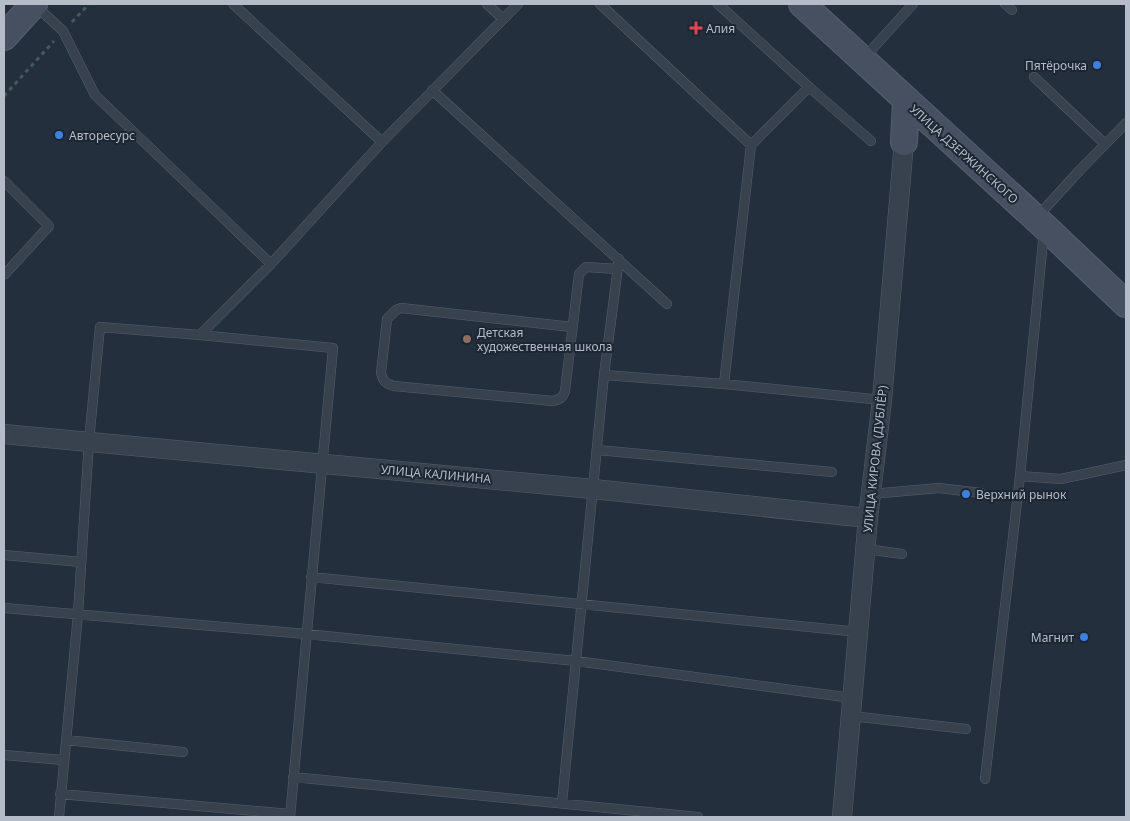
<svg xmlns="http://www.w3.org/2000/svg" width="1130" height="821" viewBox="0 0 1130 821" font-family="'Noto Sans',sans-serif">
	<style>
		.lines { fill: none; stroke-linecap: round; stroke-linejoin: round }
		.lane-casing { stroke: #565f6c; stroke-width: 10 }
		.street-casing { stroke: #565f6c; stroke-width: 20 }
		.secondary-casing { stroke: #565f6c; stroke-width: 28 }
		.path { stroke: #44595c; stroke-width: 3; stroke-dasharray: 4 4; stroke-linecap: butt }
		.lane { stroke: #38414e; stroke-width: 9 }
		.street { stroke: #38414e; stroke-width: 19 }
		.secondary { stroke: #465061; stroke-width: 26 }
		.health-dot { fill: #e0444e; stroke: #1d2633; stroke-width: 2 }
		.shop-dot { fill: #3f7fe0; stroke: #1d2633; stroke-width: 2 }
		.education-dot { fill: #8d6e63; stroke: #1d2633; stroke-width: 2 }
		.labels { text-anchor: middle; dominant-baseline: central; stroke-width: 4; stroke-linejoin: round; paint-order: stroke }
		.poi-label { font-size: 12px; fill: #b4bcc9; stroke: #1d2633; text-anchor: start }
		.street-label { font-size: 12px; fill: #b4bcc9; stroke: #1d2633 }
	</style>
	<rect width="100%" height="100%" fill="#242f3e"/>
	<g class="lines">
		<defs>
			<path id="lane" d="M233,4L382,142
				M487,4L503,19
				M600,4L751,145L724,384
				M718,4L809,87
				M1005,4L1012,10
				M36,6L63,31L95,95L271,264
				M864,58L913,4
				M1034,77L1105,144
				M432,90L667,304
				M751,145L809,87L871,141
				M4,181L49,226L5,274
				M1037,217L1080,170L1126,123
				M1044,231L1020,476L1061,479L1126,465
				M572,327L401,308L396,310L387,319L381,373C383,381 386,384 394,386L553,401C560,399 563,398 565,391L579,274L586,267L617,269
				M200,335L333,348L290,817
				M604,375L724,384L882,400
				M598,450L832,472
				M871,494L939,488L981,493
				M866,549L902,554
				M4,555L81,562
				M311,577L859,632
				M4,608L306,634L576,661L852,698
				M851,716L966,729
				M66,740L183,752
				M4,755L63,760
				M293,777L698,817
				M985,779L1020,476
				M60,794L290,814
				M562,803L604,375L619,259
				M59,817L78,614L89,441L100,327L200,335L271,264L382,142L518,4"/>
			<path id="street" d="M4,434L593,489L868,518
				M842,817L868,518L882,400L904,142"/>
			<path id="secondary" d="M802,4L1044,226L1126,304
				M4,37L34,4
				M904,142L906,101"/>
		</defs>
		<!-- lane casing -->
		<use href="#lane" class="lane-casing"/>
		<!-- street casing -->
		<use href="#street" class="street-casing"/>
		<!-- secondary casing -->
		<use href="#secondary" class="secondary-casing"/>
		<!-- path -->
		<path class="path" d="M72,22L89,4
			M4,96L54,41"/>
		<!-- lane -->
		<use href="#lane" class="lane"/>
		<!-- street -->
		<use href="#street" class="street"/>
		<!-- secondary -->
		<use href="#secondary" class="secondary"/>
	</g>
	<!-- markers -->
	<path class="health-dot" d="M693.5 20.5h5v5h5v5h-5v5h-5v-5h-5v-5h5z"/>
	<g class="shop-dot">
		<circle cx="1097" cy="65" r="5"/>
		<circle cx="59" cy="135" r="5"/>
		<circle cx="966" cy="494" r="5"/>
		<circle cx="1084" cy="637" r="5"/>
	</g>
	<circle class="education-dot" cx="467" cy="339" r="5"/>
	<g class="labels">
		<!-- poi labels -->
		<g class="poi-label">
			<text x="706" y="28">Алия</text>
			<text x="1087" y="65" text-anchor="end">Пятёрочка</text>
			<text x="69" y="135">Авторесурс</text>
			<text x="477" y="332">Детская<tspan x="477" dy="14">художественная школа</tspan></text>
			<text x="976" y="494">Верхний рынок</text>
			<text x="1074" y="637" text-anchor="end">Магнит</text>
		</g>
		<!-- street labels -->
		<g class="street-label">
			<text transform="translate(964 154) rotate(42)">УЛИЦА ДЗЕРЖИНСКОГО</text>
			<text transform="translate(875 459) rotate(-84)">УЛИЦА КИРОВА (ДУБЛЁР)</text>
			<text transform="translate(436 474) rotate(5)">УЛИЦА КАЛИНИНА</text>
		</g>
	</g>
	<!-- border -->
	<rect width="1130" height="821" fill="none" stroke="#b4bcc9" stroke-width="10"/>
</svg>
